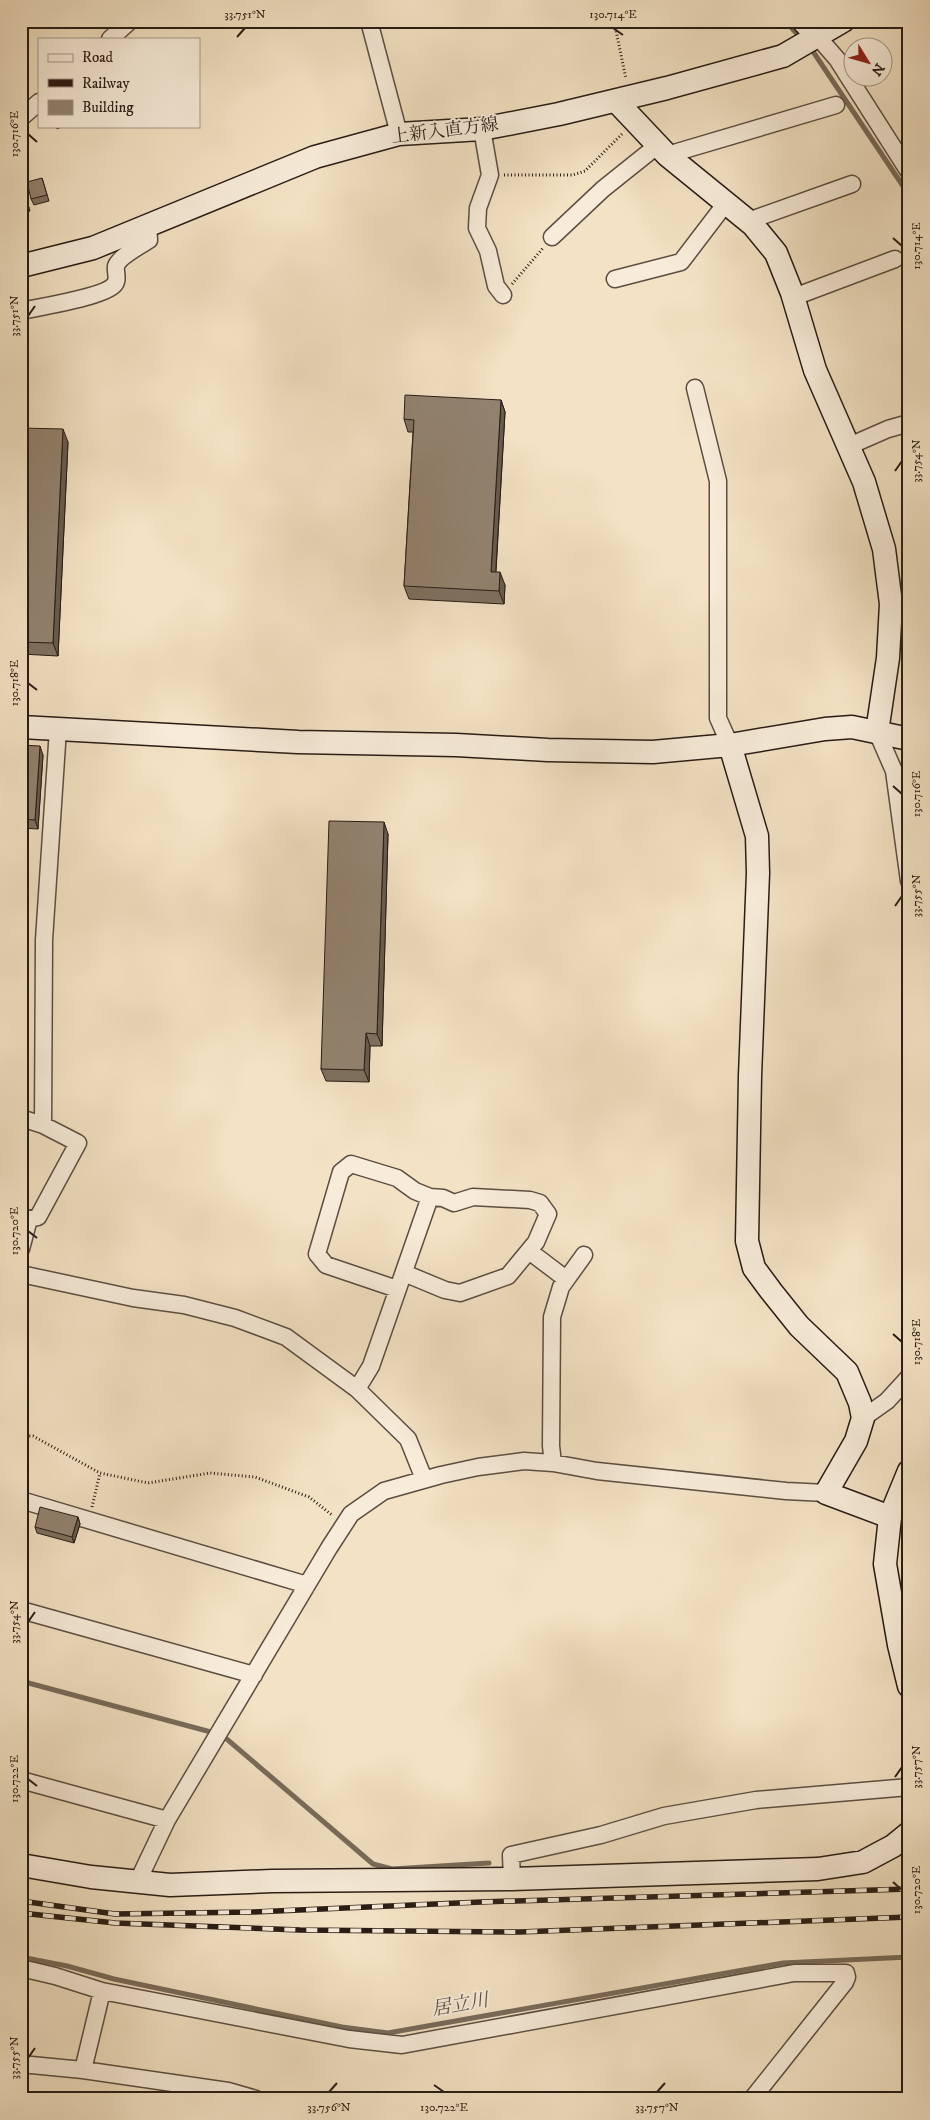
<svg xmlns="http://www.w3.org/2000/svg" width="930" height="2120" viewBox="0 0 930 2120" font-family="'IM FELL DW Pica','Noto Serif JP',serif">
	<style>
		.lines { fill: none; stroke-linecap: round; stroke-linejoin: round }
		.stream { stroke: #786b5a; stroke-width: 5 }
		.street-casing { stroke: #5b4e41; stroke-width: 19 }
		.secondary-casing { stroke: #281c15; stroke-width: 25 }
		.path { stroke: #281c15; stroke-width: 3; stroke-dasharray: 1 2.5; stroke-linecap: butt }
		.street { stroke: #f7ecd9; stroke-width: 16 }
		.secondary { stroke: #f7ecd9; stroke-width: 22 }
		.rail-casing { stroke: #281c15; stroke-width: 5.5 }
		.rail { stroke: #f7ecd9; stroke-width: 4; stroke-dasharray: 11; stroke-linecap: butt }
		.wall { fill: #7e7160; stroke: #281c15 }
		.shaded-wall { fill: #665c4e; stroke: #281c15 }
		.building { fill: #928370; stroke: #281c15 }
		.ticks { fill: none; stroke: #281c15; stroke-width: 2 }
		.labels { text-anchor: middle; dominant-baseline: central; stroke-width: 4; stroke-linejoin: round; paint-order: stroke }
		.street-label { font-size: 18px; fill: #281c15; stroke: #f7ecd9 }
		.water-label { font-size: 19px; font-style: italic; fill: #5e5043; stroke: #f7ecd9 }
		.neatline { fill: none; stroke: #281c15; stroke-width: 2 }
		.ticks-label { font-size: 12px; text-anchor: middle; fill: #281c15 }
	</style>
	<rect width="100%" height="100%" fill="#f3e2c4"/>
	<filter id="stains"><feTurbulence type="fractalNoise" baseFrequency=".004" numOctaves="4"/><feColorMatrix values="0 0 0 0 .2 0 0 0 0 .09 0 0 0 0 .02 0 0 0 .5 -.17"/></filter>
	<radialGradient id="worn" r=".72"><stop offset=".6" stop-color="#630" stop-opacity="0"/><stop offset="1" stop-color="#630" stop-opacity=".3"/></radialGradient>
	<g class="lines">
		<!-- stream -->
		<path class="stream" d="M785,21L802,39
			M810,47L909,195
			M21,1681L222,1735L373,1864L392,1869L489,1863
			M21,1957L67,1966L114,1979L342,2027L388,2033L783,1963L909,1957"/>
		<defs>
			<path id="street" d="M369,21L399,134
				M817,36L837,59L909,172
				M110,39L130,21
				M21,118L39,102
				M482,129L490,175L478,208L477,228L488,251L496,286L503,295
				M667,155L836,105
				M748,221L852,184
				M552,237L603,189L658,145
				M615,279L681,262L726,203
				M794,297L895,259
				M21,311C39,307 104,297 114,285C119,280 115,272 116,266C119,257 141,245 149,240L148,224
				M695,388L718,481V718L730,745
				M849,446L888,429L909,423
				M877,732L894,771L909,881
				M21,1118L43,1125
				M21,1249L29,1219L38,1217L78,1143L43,1125L44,940L58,729
				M529,1251L566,1279
				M21,1274L133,1298L184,1305L235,1318L286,1337L357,1389L408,1439L424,1479
				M397,1289L326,1265L317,1254L341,1172L351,1164L397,1178L415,1191L430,1197L443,1198L454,1203L473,1197L530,1200L540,1203L548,1214L536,1242L508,1276L460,1293L445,1290L404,1273
				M357,1389L371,1366L430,1197
				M863,1418L887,1401L909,1377
				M553,1463L551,1446L552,1317L561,1287L584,1255
				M21,1500L307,1585
				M21,1610L254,1675
				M21,1780L167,1820
				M512,1879L511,1855L601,1835L664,1816L756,1800L909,1787
				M137,1883L167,1820L329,1548L351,1514L384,1491L441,1475L478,1467L524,1461L553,1463L597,1471L786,1491L826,1493
				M21,1968L55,1976L102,1991L349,2039L402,2045L794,1973H846L847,1977L845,1982L752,2099
				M21,2064L83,2070L228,2091L256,2099
				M83,2070L102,1991"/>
			<path id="secondary" d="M803,21L817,36
				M616,101L667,155L753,225L776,253L792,293L815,370L864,482L884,549L891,604L888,658L877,732
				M21,266L93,248L315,157L399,134L482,129L559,114L667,88L783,56L843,21
				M21,727L298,742L456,745L548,750L653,752L730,745L825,729L852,727L909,739
				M730,745L757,836L758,873L750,1076L747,1241L754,1268L771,1291L799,1326L847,1372L860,1403L863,1418L856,1441L826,1493L890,1517
				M909,1471L890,1517L885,1564L899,1645L909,1686
				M21,1865L91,1877L170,1885L272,1881L512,1879L818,1869L863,1862L893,1846L909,1833"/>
		</defs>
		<!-- street casing -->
		<use href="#street" class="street-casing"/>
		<!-- secondary casing -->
		<use href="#secondary" class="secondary-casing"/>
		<!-- path -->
		<path class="path" d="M614,21L626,79
			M504,175H573L585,171L622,134
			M512,284L544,247
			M21,1430L28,1436H33L100,1473L148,1483L210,1473L255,1477L309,1497L332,1515
			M21,1459L28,1436
			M92,1507L100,1473"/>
		<!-- street -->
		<use href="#street" class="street"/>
		<!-- secondary -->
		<use href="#secondary" class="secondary"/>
		<defs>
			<path id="rail" d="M21,1901L115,1914L252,1912L481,1902L909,1889
				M21,1913L115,1923L300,1930L520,1932L909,1917"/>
		</defs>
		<!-- rail casing -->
		<use href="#rail" class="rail-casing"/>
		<!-- rail -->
		<use href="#rail" class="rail"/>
	</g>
	<!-- wall -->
	<path class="wall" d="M56,126H64L57,129Z
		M42,178L49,201L34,205L31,199Z
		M23,189L30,211L21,213V190Z
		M501,400L505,412L496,572L505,585L504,604L409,599L404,586L413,432H408L404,419Z
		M21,428L68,442L58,656L21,654Z
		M21,745L43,755L38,829L21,828Z
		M388,834L382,1046H370L369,1082L326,1081L321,1069Z
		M78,1517L80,1524L74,1543L37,1533L35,1527Z"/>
	<!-- shaded-wall -->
	<path class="shaded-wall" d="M501,400L505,412L495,584L491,572Z
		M63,429L68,442L58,656L53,643Z
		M500,572L505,585L504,604L499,591Z
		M40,746L43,755L38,829L35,820Z
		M384,822L388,834L382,1046L377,1034Z
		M366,1033L370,1046L369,1082L364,1070Z
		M78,1517L80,1524L74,1543L72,1537Z
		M22,1518L25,1524L21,1535V1521Z"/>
	<!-- building -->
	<path class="building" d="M42,178L47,195L31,199L27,182Z
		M23,189L29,208L21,210V190Z
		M405,395L501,400L491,572H500L499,591L404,586L414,420L404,419Z
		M21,428L63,429L53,643L21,642Z
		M21,745L40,746L35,820L21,819Z
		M329,821L384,822L377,1034L366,1033L364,1070L321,1069Z
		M40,1507L78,1517L72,1537L35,1527Z"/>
	<!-- ticks -->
	<path class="ticks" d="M613,28L623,35M237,37L245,28M28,134L37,142M893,238L902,246M28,316L35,306M895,471L902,461M28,683L37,690M893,786L902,794M895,906L902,896M28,1231L37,1238M893,1334L902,1342M28,1622L35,1612M895,1777L902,1767M28,1779L37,1786M893,1882L902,1890M28,2058L35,2048M434,2085L444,2092M329,2092L337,2083M657,2092L665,2083"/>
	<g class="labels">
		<!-- street labels -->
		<g class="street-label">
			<text transform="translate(445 131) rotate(-7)">上新入直方線</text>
		</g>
		<!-- water labels -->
		<g class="water-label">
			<text transform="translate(460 2005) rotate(-10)">居立川</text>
		</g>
	</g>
	<!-- margin -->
	<rect width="930" height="2120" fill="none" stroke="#f3e2c4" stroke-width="55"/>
	<!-- legend -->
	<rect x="38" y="38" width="162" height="90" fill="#f7ecd9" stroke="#a4998b"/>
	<rect x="48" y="54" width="25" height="8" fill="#f7ecd9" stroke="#a4998b"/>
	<text x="82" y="62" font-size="15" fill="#281c15">Road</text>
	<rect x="48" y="79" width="25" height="8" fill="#281c15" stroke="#a4998b"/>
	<text x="82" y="88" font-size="15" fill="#281c15">Railway</text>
	<rect x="48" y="100" width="25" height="15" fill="#928370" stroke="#a4998b"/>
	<text x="82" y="112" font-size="15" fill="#281c15">Building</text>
	<!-- north arrow -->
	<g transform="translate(868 62) rotate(127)"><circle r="24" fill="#f7ecd9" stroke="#a4998b"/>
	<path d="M0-4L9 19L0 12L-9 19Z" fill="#8f2418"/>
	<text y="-8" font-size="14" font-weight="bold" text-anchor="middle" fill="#281c15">N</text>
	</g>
	<rect x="28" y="28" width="874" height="2064" class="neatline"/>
	<g class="ticks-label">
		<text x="245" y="18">33.751°N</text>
		<text x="613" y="18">130.714°E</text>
		<text transform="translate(14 134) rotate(-90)" y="4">130.716°E</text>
		<text transform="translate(916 246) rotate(-90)" y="4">130.714°E</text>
		<text transform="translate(14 316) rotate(-90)" y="4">33.751°N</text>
		<text transform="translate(916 461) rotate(-90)" y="4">33.754°N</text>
		<text transform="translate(14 683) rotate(-90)" y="4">130.718°E</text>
		<text transform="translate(916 794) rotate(-90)" y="4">130.716°E</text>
		<text transform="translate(916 896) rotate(-90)" y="4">33.755°N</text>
		<text transform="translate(14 1231) rotate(-90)" y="4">130.720°E</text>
		<text transform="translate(916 1342) rotate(-90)" y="4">130.718°E</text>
		<text transform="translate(14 1622) rotate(-90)" y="4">33.754°N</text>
		<text transform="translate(916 1767) rotate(-90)" y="4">33.757°N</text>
		<text transform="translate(14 1779) rotate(-90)" y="4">130.722°E</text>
		<text transform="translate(916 1890) rotate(-90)" y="4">130.720°E</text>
		<text transform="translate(14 2058) rotate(-90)" y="4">33.755°N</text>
		<text x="329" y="2111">33.756°N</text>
		<text x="444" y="2111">130.722°E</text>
		<text x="657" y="2111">33.757°N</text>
	</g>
	<rect width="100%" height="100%" filter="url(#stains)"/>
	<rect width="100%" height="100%" fill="url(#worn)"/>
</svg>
